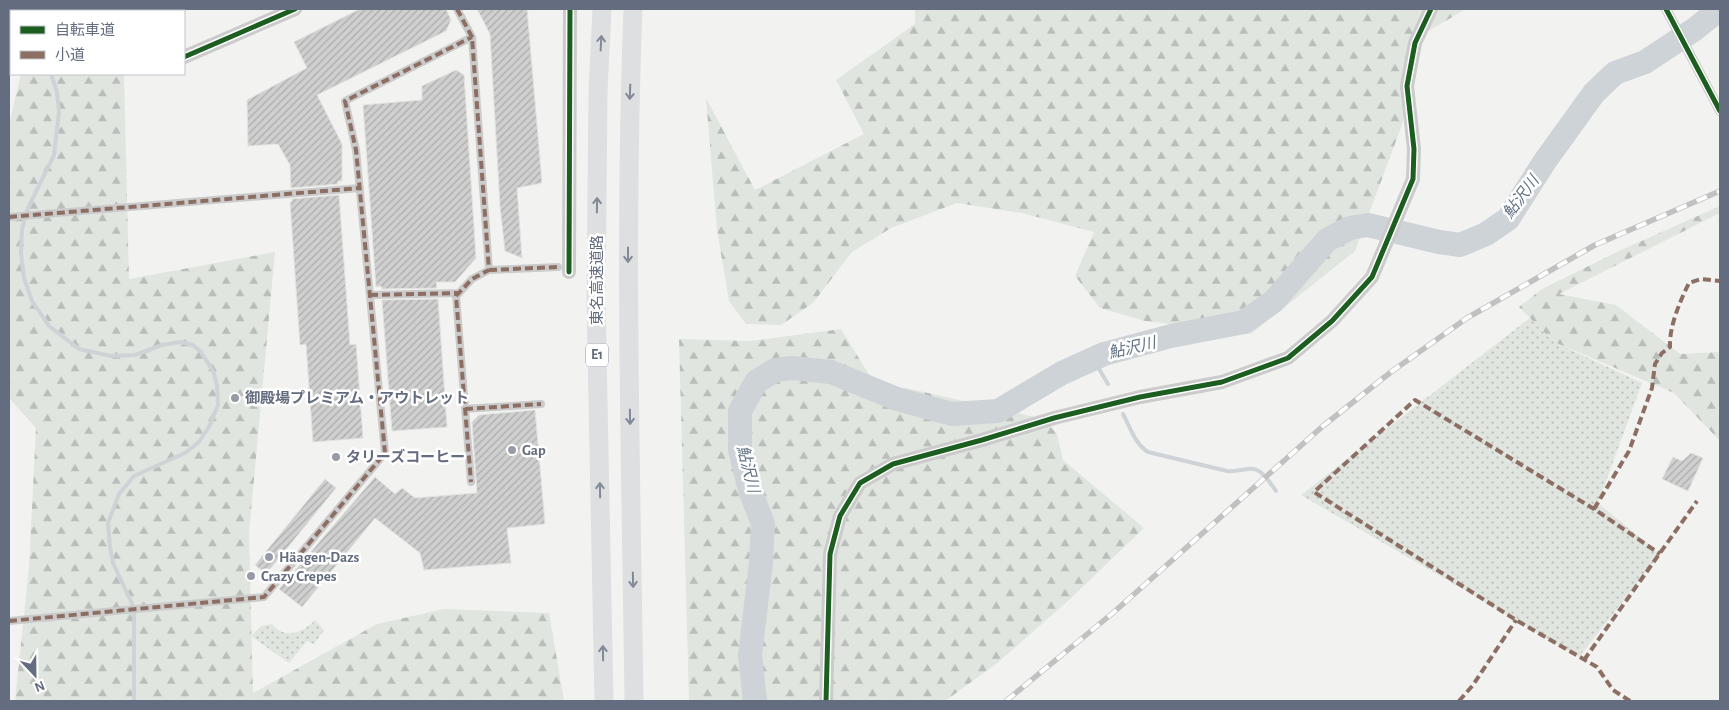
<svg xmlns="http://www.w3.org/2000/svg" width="1729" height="710" viewBox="0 0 1729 710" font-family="'Alegreya Sans','Noto Sans JP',sans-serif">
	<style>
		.grass { fill: url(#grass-dots) }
		.forest { fill: url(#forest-firs) }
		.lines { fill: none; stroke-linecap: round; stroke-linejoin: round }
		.stream { stroke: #ced3d7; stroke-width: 4 }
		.river { stroke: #ced3d7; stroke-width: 24 }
		.building { fill: url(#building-hatch); stroke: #e2e2e0 }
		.pedestrian { stroke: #cbcbcc; stroke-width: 8 }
		.minor { stroke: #cbcbcc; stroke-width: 10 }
		.tertiary { stroke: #cbcbcc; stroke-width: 14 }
		.motorway { stroke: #dedfe0; stroke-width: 19 }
		.rail-casing { stroke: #c1c1c2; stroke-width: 5.5 }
		.rail { stroke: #fff; stroke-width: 4; stroke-dasharray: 11; stroke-linecap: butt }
		.quiet { stroke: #8d6e63; stroke-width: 4; stroke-dasharray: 8 4; stroke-linecap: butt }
		.cycleway-casing { stroke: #fff; stroke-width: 8 }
		.cycleway { stroke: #1b5e20; stroke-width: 5 }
		.oneway { stroke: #828997 }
		.poi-dot { fill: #969ba7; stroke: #fff; stroke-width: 2 }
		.labels { text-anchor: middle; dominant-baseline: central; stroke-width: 5; stroke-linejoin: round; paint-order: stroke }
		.shield { fill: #fff; stroke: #9298a5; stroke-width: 1 }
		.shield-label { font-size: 14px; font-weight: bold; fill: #646c7f }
		.street-label { font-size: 15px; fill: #646c7f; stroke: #fff }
		.poi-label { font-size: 15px; font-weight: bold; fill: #646c7f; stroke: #fff; text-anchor: start }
		.water-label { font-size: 16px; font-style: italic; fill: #647484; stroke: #fff }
	</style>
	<defs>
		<pattern id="grass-dots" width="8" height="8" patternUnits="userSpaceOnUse" patternTransform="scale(1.25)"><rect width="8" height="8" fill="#e0e5df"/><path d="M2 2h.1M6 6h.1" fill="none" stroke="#b9beba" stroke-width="1.8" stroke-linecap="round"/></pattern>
		<pattern id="forest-firs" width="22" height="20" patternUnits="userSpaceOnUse" patternTransform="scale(1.25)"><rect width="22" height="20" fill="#e0e5df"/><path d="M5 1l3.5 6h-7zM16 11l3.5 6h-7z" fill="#b9beba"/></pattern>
		<pattern id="building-hatch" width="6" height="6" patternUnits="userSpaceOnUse" patternTransform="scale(1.25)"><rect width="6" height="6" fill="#cecfce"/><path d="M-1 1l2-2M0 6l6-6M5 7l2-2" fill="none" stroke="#abacac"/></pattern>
	</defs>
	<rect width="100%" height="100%" fill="#f2f3f0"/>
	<!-- grass -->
	<path class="grass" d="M1530,318L1554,342L1642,383L1598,503L1660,554L1579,657L1301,495Z
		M315,620L324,630L314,644L307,641L289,663L251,636L261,626L272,624C284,640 303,633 315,620Z"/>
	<!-- forest -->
	<path class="forest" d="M9,9H115L116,11H11V45L9,40Z
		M915,9H1466L1418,37L1402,125L1355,251L1251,334L1145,321L1100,308L1075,276L1094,232L1022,213L957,203L891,228L852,252L813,303L781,325L746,324L729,301L717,230L706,98L755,190L864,134L836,80L915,24Z
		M21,74H124L129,279L275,252L249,533L253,693L377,624L444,609L549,613L564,701H15L29,567L36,428L9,398V124Z
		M1720,206V213L1559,294L1616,305L1680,354L1720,352V441L1674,393L1554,342L1519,307L1542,289L1619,251Z
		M841,329L881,394L906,388L1044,419L1057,434L1063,460L1144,528L1069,600L996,664L945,701H689L679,339L751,341Z"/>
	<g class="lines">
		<!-- stream -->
		<path class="stream" d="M51,74L57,92L59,112L54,155L28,208L22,229L21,253L24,278L32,301L49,326L79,349L111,356L135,355L162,345L181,342L193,345L201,352L213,371L217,385L218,405L210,425L199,442L185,453L134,476L119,494L108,523L110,547L113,563L134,608V701
			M1093,359L1108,384
			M1123,414C1130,427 1135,444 1148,452L1227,471C1235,472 1240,470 1248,469C1262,467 1269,482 1276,491"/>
		<!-- river -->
		<path class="river" d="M755,701L750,655L761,563L763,524L750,490L740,450V411L756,382L775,370L792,368L831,372L897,399L952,414L998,411L1062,373L1104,354L1171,336L1244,322L1274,301L1327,240L1350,228L1368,225L1439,242L1460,245L1486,234L1508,219L1545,161L1594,93L1615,73L1645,62L1695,29L1720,9"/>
	</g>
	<!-- building -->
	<path class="building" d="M360,9H446L451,20L446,31L317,95L342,144V181H338V184L291,188L290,165L278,144L248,146L247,100L307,68L294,42Z
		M477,9H527L542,183L517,188L522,258L505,251L500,206L490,34Z
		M456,70L464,75L476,258L455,282H436L437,288L382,289L381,286L376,287L363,105L422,100V86Z
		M339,195L350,345L356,344L363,438L313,442L306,344L300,345L290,202H292V199Z
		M438,299L447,427L392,431L382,300Z
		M535,410L545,524L507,528L511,563L424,570L420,553L375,518L302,607L279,589L375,477L395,494L402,488L415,498L477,493L472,422L479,415Z
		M1691,453L1703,458L1688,491L1662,479L1673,457L1682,461Z
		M325,479L336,488L266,574L255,565Z"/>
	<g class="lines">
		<!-- pedestrian -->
		<path class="pedestrian" d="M457,9L472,37L489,270L472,279L456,296L471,482
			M9,217L360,188
			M489,270L558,267
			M370,295L459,293
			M465,409L541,404
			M9,621L264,597L385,453L356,150L345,101L472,37"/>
		<!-- minor -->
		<path class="minor" d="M1666,9L1720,111"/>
		<!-- tertiary -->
		<path class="tertiary" d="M109,9L110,11
			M26,11L28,9
			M38,11L40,9
			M9,38L11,32
			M184,57L295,9
			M569,272L570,9
			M826,701L830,554L840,516L860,483L893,464L982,440L1054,418L1140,397L1222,382L1288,358L1332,321L1372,277L1413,179L1414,149L1407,86L1415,43L1431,9"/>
		<!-- motorway -->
		<path class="motorway" d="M602,9L598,91L596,301L604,701
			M633,9C624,240 631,470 634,701"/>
		<defs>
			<path id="rail" d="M1006,701L1114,612L1323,426L1391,372L1467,318L1595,245L1720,191"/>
		</defs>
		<!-- rail casing -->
		<use href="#rail" class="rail-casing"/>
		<!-- rail -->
		<use href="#rail" class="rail"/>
		<!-- quiet -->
		<path class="quiet" d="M457,9L472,37L489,270L472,279L456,296L471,482
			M9,217L360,188
			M489,270L558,267
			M370,295L459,293
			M465,409L541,404
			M1594,509L1629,451L1652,388L1655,364L1662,353L1670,347C1669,327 1680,301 1689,283L1701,279L1720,281
			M9,621L264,597L385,453L356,150L345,101L472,37
			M1584,660L1697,501
			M1459,701L1473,685L1516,620
			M1630,701L1613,690L1597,667L1516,620L1314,492L1415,400L1594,509L1660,554"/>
		<defs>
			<path id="cycleway" d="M1666,9L1720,111
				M184,57L295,9
				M569,272L570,9
				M826,701L830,554L840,516L860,483L893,464L982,440L1054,418L1140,397L1222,382L1288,358L1332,321L1372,277L1413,179L1414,149L1407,86L1415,43L1431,9"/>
		</defs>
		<!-- cycleway casing -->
		<use href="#cycleway" class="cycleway-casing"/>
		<!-- cycleway -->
		<use href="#cycleway" class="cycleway"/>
	</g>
	<!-- one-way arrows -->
	<defs><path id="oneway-shaft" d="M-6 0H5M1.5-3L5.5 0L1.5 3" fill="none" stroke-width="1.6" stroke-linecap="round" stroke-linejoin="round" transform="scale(1.25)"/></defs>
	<g class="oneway">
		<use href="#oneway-shaft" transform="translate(601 43) rotate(-87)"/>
		<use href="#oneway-shaft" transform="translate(630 92) rotate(92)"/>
		<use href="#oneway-shaft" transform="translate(597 205) rotate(-89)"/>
		<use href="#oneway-shaft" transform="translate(628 255) rotate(90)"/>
		<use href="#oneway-shaft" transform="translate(630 417) rotate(89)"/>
		<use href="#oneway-shaft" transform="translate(600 490) rotate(-91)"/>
		<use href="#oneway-shaft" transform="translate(633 580) rotate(89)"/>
		<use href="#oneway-shaft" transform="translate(603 653) rotate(-91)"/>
	</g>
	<!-- markers -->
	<g class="poi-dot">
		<circle cx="235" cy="398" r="5"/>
		<circle cx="512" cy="450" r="5"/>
		<circle cx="336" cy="457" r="5"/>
		<circle cx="269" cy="557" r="5"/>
		<circle cx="251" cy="576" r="5"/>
	</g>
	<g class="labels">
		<!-- shield labels -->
		<rect class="shield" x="586" y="343.5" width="22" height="23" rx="4"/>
		<g class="shield-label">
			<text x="597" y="355">E1</text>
		</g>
		<!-- street labels -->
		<g class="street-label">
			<text transform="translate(597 280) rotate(-90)">東名高速道路</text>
		</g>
		<!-- poi labels -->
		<g class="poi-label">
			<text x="245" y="398">御殿場プレミアム・アウトレット</text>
			<text x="522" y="450">Gap</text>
			<text x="346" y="457">タリーズコーヒー</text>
			<text x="279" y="557">Häagen-Dazs</text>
			<text x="261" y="576">Crazy Crepes</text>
		</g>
		<!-- water labels -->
		<g class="water-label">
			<text transform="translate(1521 197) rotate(-53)">鮎沢川</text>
			<text transform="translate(1132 348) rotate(-13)">鮎沢川</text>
			<text transform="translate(748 469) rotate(76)">鮎沢川</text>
		</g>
	</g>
	<!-- border -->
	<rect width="1729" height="710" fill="none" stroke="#646c7f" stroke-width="20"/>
	<!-- legend -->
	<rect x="10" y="10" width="175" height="65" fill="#ffffff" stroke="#c1c4cc"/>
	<rect x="20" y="26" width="25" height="8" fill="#1b5e20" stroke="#c1c4cc"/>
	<text x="55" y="35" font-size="15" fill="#646c7f">自転車道</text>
	<rect x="20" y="51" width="25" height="8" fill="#8d6e63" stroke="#c1c4cc"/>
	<text x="55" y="60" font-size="15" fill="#646c7f">小道</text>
	<!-- north arrow -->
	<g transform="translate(35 675) rotate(158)" stroke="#ffffff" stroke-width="4" paint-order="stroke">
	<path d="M0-4L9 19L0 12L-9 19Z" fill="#646c7f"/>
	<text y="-8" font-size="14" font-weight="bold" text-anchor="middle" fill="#646c7f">N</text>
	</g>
</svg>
